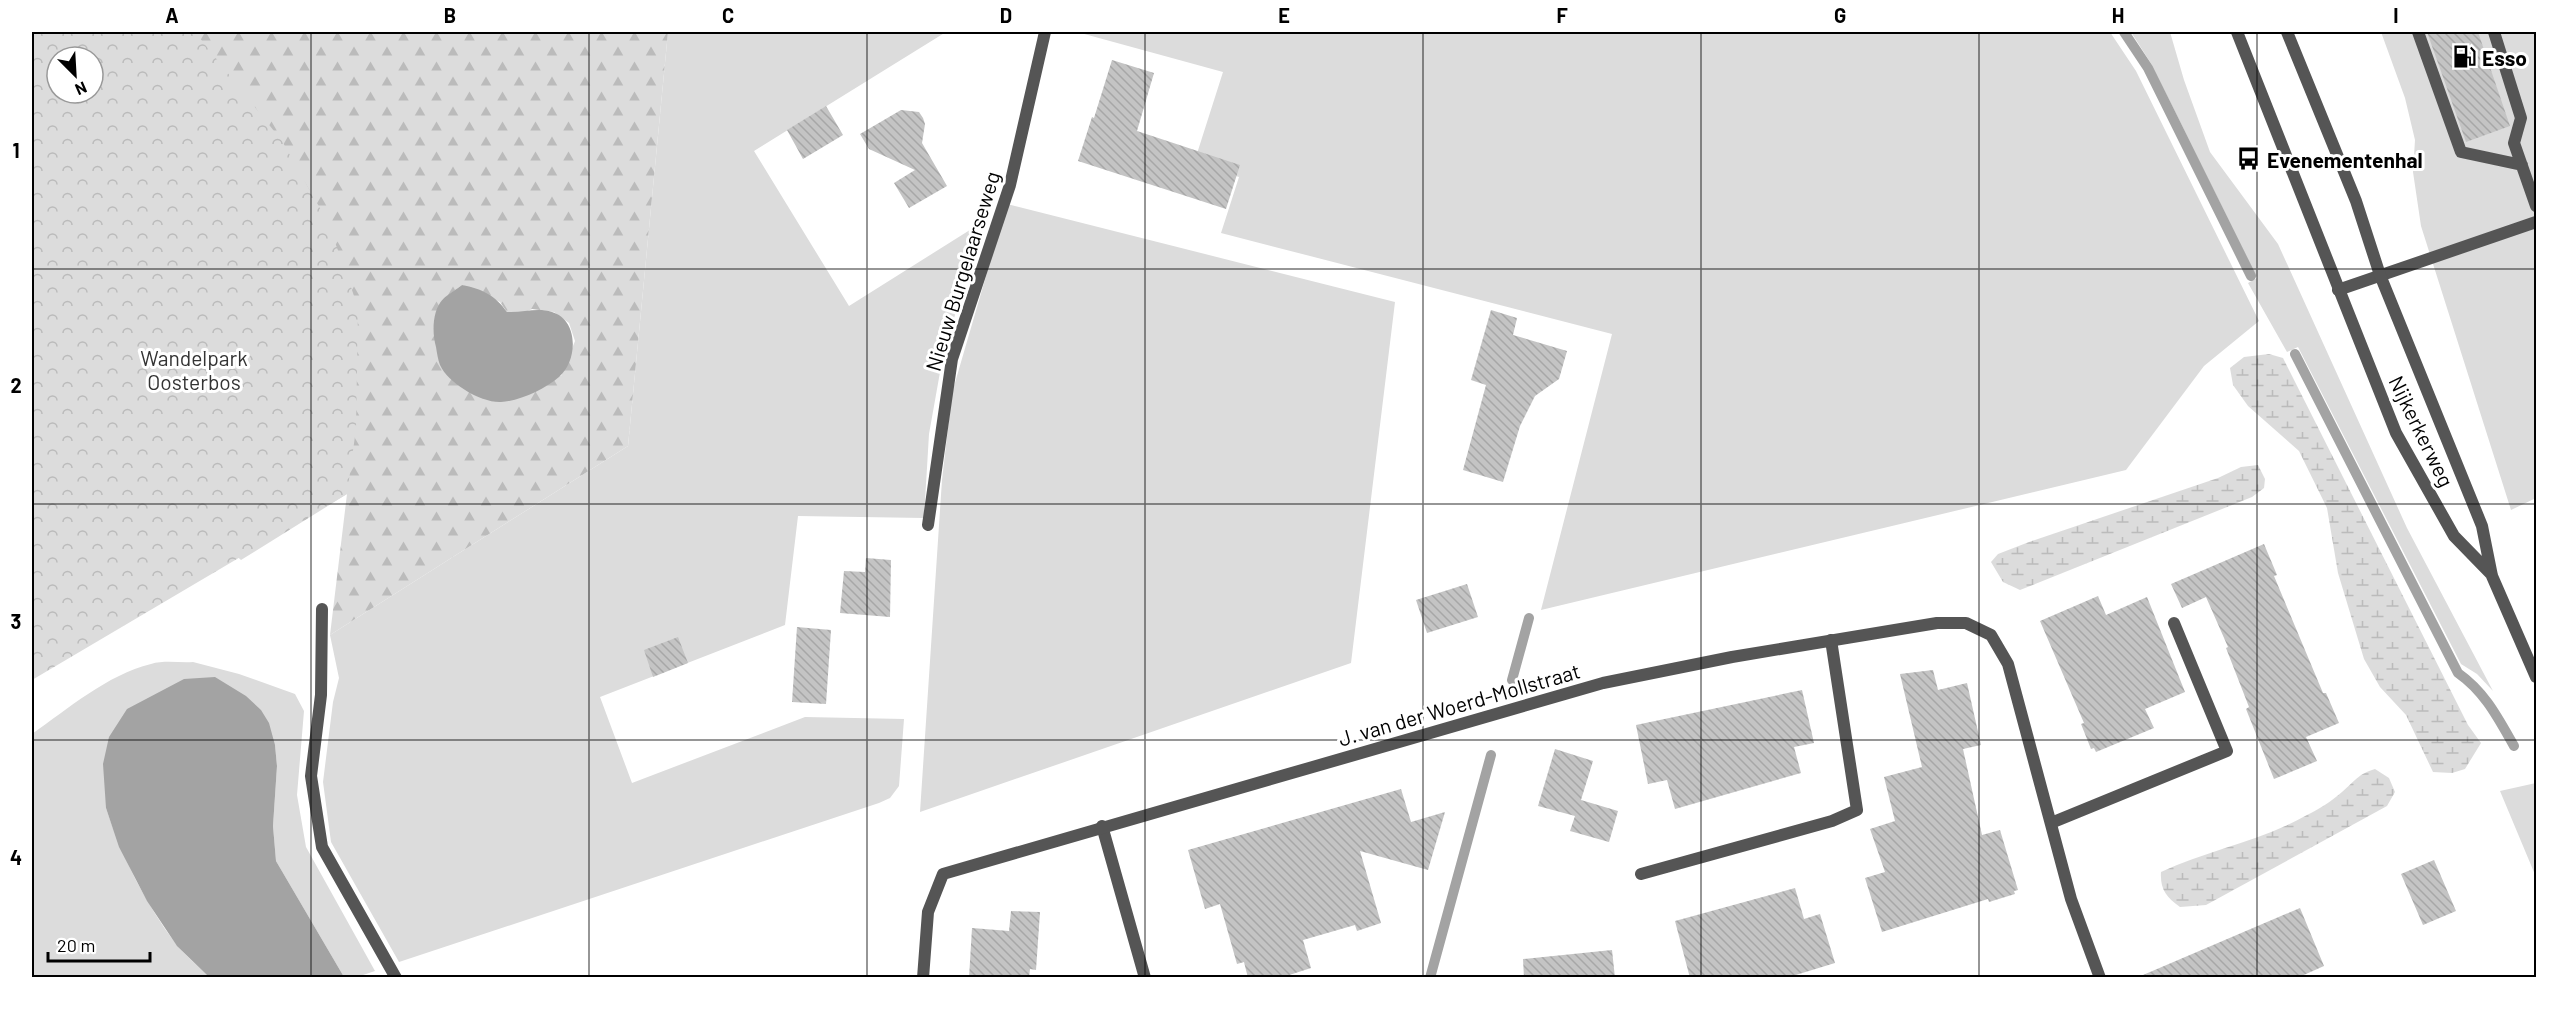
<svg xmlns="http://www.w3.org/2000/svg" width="2568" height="1009" viewBox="0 0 2568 1009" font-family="Barlow,sans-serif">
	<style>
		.green { fill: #dcdcdc }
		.forest { fill: url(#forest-firs); fill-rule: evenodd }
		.wetland { fill: url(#wetland-marsh) }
		.park { fill: url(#park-crowns); fill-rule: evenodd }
		.water { fill: #a3a3a3 }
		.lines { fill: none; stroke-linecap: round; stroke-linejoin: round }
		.stream { stroke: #a3a3a3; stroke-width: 10 }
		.building { fill: url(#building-back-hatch) }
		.service { stroke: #555; stroke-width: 12 }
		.minor { stroke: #555; stroke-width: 12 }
		.tertiary { stroke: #555; stroke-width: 12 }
		.grid { fill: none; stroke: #000; stroke-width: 1.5; stroke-opacity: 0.55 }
		.labels { text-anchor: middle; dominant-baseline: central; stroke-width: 6; stroke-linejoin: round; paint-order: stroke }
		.poi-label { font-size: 21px; font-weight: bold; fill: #000; stroke: #fff; text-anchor: start }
		.street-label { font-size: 21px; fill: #000; stroke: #fff }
		.park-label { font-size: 21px; fill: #333; stroke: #fff }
		.neatline { fill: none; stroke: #000; stroke-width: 2 }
		.grid-label { font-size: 20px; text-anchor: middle; font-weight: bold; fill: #000 }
	</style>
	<defs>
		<pattern id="forest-firs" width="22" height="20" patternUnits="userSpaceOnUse" patternTransform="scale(1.5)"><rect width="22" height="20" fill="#dcdcdc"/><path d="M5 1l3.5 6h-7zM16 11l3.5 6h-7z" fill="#bbb"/></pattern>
		<pattern id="wetland-marsh" width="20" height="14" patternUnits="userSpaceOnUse" patternTransform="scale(1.5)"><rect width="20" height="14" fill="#dcdcdc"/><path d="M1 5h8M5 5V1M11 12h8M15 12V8" fill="none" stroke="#bbb"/></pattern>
		<pattern id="park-crowns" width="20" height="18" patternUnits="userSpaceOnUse" patternTransform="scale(1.5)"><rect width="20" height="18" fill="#dcdcdc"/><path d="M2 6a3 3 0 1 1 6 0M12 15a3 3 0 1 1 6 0" fill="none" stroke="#bbb"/></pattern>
		<pattern id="building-back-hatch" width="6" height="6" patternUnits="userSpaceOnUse" patternTransform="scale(1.5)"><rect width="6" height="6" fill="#c4c4c4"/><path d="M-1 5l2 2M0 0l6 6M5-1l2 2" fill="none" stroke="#a7a7a7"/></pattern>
	</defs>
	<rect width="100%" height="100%" fill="#fff"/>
	<!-- green -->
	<path class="green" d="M668,32H946L754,151L849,306L981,223L942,361L929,434L924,518L798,516L785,625L600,697L632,783L805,717L904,719L899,786L890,798L879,803L399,962L331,842L323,782L333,702L339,678L330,635L628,446Z
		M1077,32H2110L2136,71L2259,321L2204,366L2126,470L1541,610L1612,334L1221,233L1239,177L1194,163L1223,72Z
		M2131,32H2170L2184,80L2210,152L2278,244L2407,528L2493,691L2477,674L2461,664L2298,347L2287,352L2248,283L2257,278L2152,65Z
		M2381,32H2536V498L2511,510L2421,226L2413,172L2415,140L2405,98Z
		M1007,204L1395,302L1351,663L920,812L942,480L952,393Z
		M193,662L239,674L295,694L304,711L297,795L306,847L375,971L357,977H344L276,861L273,826L277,766L275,745L106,808C122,857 145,903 176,944C186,956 199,967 209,977L32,978V734C69,708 107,675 151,664C164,660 180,663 193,662Z
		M2536,783V877L2500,791Z"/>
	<!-- forest -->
	<path class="forest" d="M74,32H668L628,446L330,635L347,494L241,560L195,518L32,164V64ZM57,57H93V93H57ZM462,285L500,302L507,312L523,313L532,309L554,312L569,323L575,341L561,376L442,300Z"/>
	<!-- wetland -->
	<path class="wetland" d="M2269,354L2283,358L2468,725L2481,743L2465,769L2452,773L2433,772L2406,715L2380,687L2364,659L2338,573L2327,508L2299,451L2248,406L2233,385L2230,368L2244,357Z
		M2258,465L2265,479L2264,488L2252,497L2020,590L2003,582L1991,562L1998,554L2029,542L2218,478L2241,467Z
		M2375,769L2389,778L2395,792L2387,806L2206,905L2180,907C2166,897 2160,889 2161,872C2208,850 2262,841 2307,815C2319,809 2332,801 2342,792C2355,781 2358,774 2375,769Z"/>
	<!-- park -->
	<path class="park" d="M32,32H195L282,141L326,219L344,266L358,308L356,429L347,494L32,680ZM57,57H93V93H57Z"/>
	<!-- water -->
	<path class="water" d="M462,285C482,289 495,295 507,312C523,313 537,307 552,312C579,320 578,361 559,377C545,389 520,401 501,402C481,403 448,383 440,365C438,360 437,353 436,347C432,333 432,311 443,299C448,294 456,290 462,285Z
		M215,677L246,696L261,710L269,723L275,745L277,766L273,826L276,861L344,977H209L177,946L147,901L119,847L106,808L103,764L109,737L127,709L184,679Z"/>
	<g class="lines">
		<!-- stream -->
		<path class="stream" d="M2124,32L2148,68L2251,276
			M2295,354L2458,673C2485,692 2498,718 2514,746
			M1512,680L1529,618
			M1430,978L1491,755"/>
	</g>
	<!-- building -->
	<path class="building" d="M2427,32H2478L2510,126L2466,142Z
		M1112,60L1154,73L1137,131L1240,165L1226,209L1078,161L1092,117L1094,118Z
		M826,106L843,135L803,159L787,130Z
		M901,110L919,112L923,118L925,124L922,143L947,186L909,208L894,183L915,170L869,149L860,134Z
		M1491,310L1517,318L1513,335L1567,351L1559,379L1535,396L1520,426L1503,482L1463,470L1486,385L1471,380Z
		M2264,544L2277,575L2274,576L2323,693H2326L2339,723L2306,737L2317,761L2274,779L2246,709L2249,707L2226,648L2228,647L2206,597L2182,608L2171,584Z
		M866,558L891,560L890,617L840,613L844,571L865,572Z
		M1467,584L1478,617L1427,633L1416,600Z
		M2098,596L2106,615L2147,597L2185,692L2145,709L2154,728L2096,752L2094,748L2091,749L2081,724L2084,723L2040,621Z
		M797,627L831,630L826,704L792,702Z
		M678,637L688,663L653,677L644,650Z
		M1933,670L1938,690L1967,683L1981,745L1963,749L1982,835L2000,830L2018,890L2014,891L2015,894L1989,902L1988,899L1882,932L1865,878L1885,872L1870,829L1895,821L1884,777L1922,767L1900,674Z
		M1802,690L1814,743L1794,747L1801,773L1675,809L1667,780L1648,784L1636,725Z
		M1555,749L1593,761L1581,800L1618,811L1609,842L1570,831L1575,816L1538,806Z
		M1401,789L1411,822L1445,812L1428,870L1360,851L1381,923L1357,931L1355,925L1303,940L1311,968L1280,978H1248L1244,962L1237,964L1220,904L1205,909L1188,850Z
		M2434,860L2456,911L2423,925L2401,874Z
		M1795,888L1804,919L1820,914L1835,963L1786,978H1690L1675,921Z
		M2300,908L2324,966L2297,978H2136Z
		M1011,911L1040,912L1036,970L1030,969L1029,978H969L972,928L1009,931Z
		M1612,950L1615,978H1524L1523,959Z"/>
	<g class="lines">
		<!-- service -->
		<path class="service" d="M2418,32L2461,152L2522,165
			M2494,32L2521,118L2514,143L2536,206
			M1102,826L1145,978
			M1641,874L1832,821L1857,810L1831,640"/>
		<!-- minor -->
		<path class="minor" d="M2338,290L2536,222
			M928,525L952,359L1010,185L1045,32
			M322,609L321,695L311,776L322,847L396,978
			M2051,823L2227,751L2174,623
			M923,978L928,912L943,874L1603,683L1732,657L1937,623H1966L1991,635L2008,664L2071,899L2100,978"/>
		<!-- tertiary -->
		<path class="tertiary" d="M2237,32L2396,433L2454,536L2492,575
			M2287,32L2356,201L2380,275L2482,526L2492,576L2536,677"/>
	</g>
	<!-- grid -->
	<path class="grid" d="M311,32V978M589,32V978M867,32V978M1145,32V978M1423,32V978M1701,32V978M1979,32V978M2257,32V978M32,269H2536M32,504H2536M32,740H2536"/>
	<!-- icons -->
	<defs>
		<symbol id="fuel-bare" viewBox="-9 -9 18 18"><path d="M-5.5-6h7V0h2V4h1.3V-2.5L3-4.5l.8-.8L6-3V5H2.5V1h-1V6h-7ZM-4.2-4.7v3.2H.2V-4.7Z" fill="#000" stroke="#fff" stroke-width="2.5" paint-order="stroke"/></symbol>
		<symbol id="bus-bare" viewBox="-9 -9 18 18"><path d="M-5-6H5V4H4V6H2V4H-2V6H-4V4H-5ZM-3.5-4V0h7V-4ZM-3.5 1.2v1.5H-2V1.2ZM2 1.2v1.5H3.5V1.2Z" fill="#000" stroke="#fff" stroke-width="2.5" paint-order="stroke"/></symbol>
	</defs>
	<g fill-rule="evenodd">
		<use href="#fuel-bare" x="2448" y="40" width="33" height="33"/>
		<use href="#bus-bare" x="2232" y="142" width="33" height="33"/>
	</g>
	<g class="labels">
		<!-- poi labels -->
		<g class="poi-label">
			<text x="2482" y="57">Esso</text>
			<text x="2267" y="159">Evenementenhal</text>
		</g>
		<!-- street labels -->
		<g class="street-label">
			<text transform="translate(962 271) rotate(-73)">Nieuw Burgelaarseweg</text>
			<text transform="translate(2422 431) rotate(64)">Nijkerkerweg</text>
			<text transform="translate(1459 704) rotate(-16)">J. van der Woerd-Mollstraat</text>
		</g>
		<!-- park labels -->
		<g class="park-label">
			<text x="194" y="357">Wandelpark<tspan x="194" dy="24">Oosterbos</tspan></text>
		</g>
	</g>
	<!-- border -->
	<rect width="2568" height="1009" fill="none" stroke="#ffffff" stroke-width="66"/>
	<!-- north arrow -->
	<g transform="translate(75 75) rotate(156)"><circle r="28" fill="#ffffff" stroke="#999999" stroke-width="1.5"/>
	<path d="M0-4.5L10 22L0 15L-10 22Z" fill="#000000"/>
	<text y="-9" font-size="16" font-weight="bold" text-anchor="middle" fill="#000000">N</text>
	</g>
	<!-- scale -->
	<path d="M48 952v9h102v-9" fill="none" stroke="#000000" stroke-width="3"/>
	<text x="57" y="952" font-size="18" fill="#000000" stroke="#ffffff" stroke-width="4.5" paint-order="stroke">20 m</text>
	<rect x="33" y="33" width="2502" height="943" class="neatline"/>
	<g class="grid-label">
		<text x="172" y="23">A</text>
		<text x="450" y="23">B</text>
		<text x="728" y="23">C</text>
		<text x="1006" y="23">D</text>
		<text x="1284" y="23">E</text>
		<text x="1562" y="23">F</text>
		<text x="1840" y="23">G</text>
		<text x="2118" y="23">H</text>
		<text x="2396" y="23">I</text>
		<text x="16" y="158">1</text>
		<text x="16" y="393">2</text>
		<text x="16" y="629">3</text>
		<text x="16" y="865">4</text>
	</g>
</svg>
